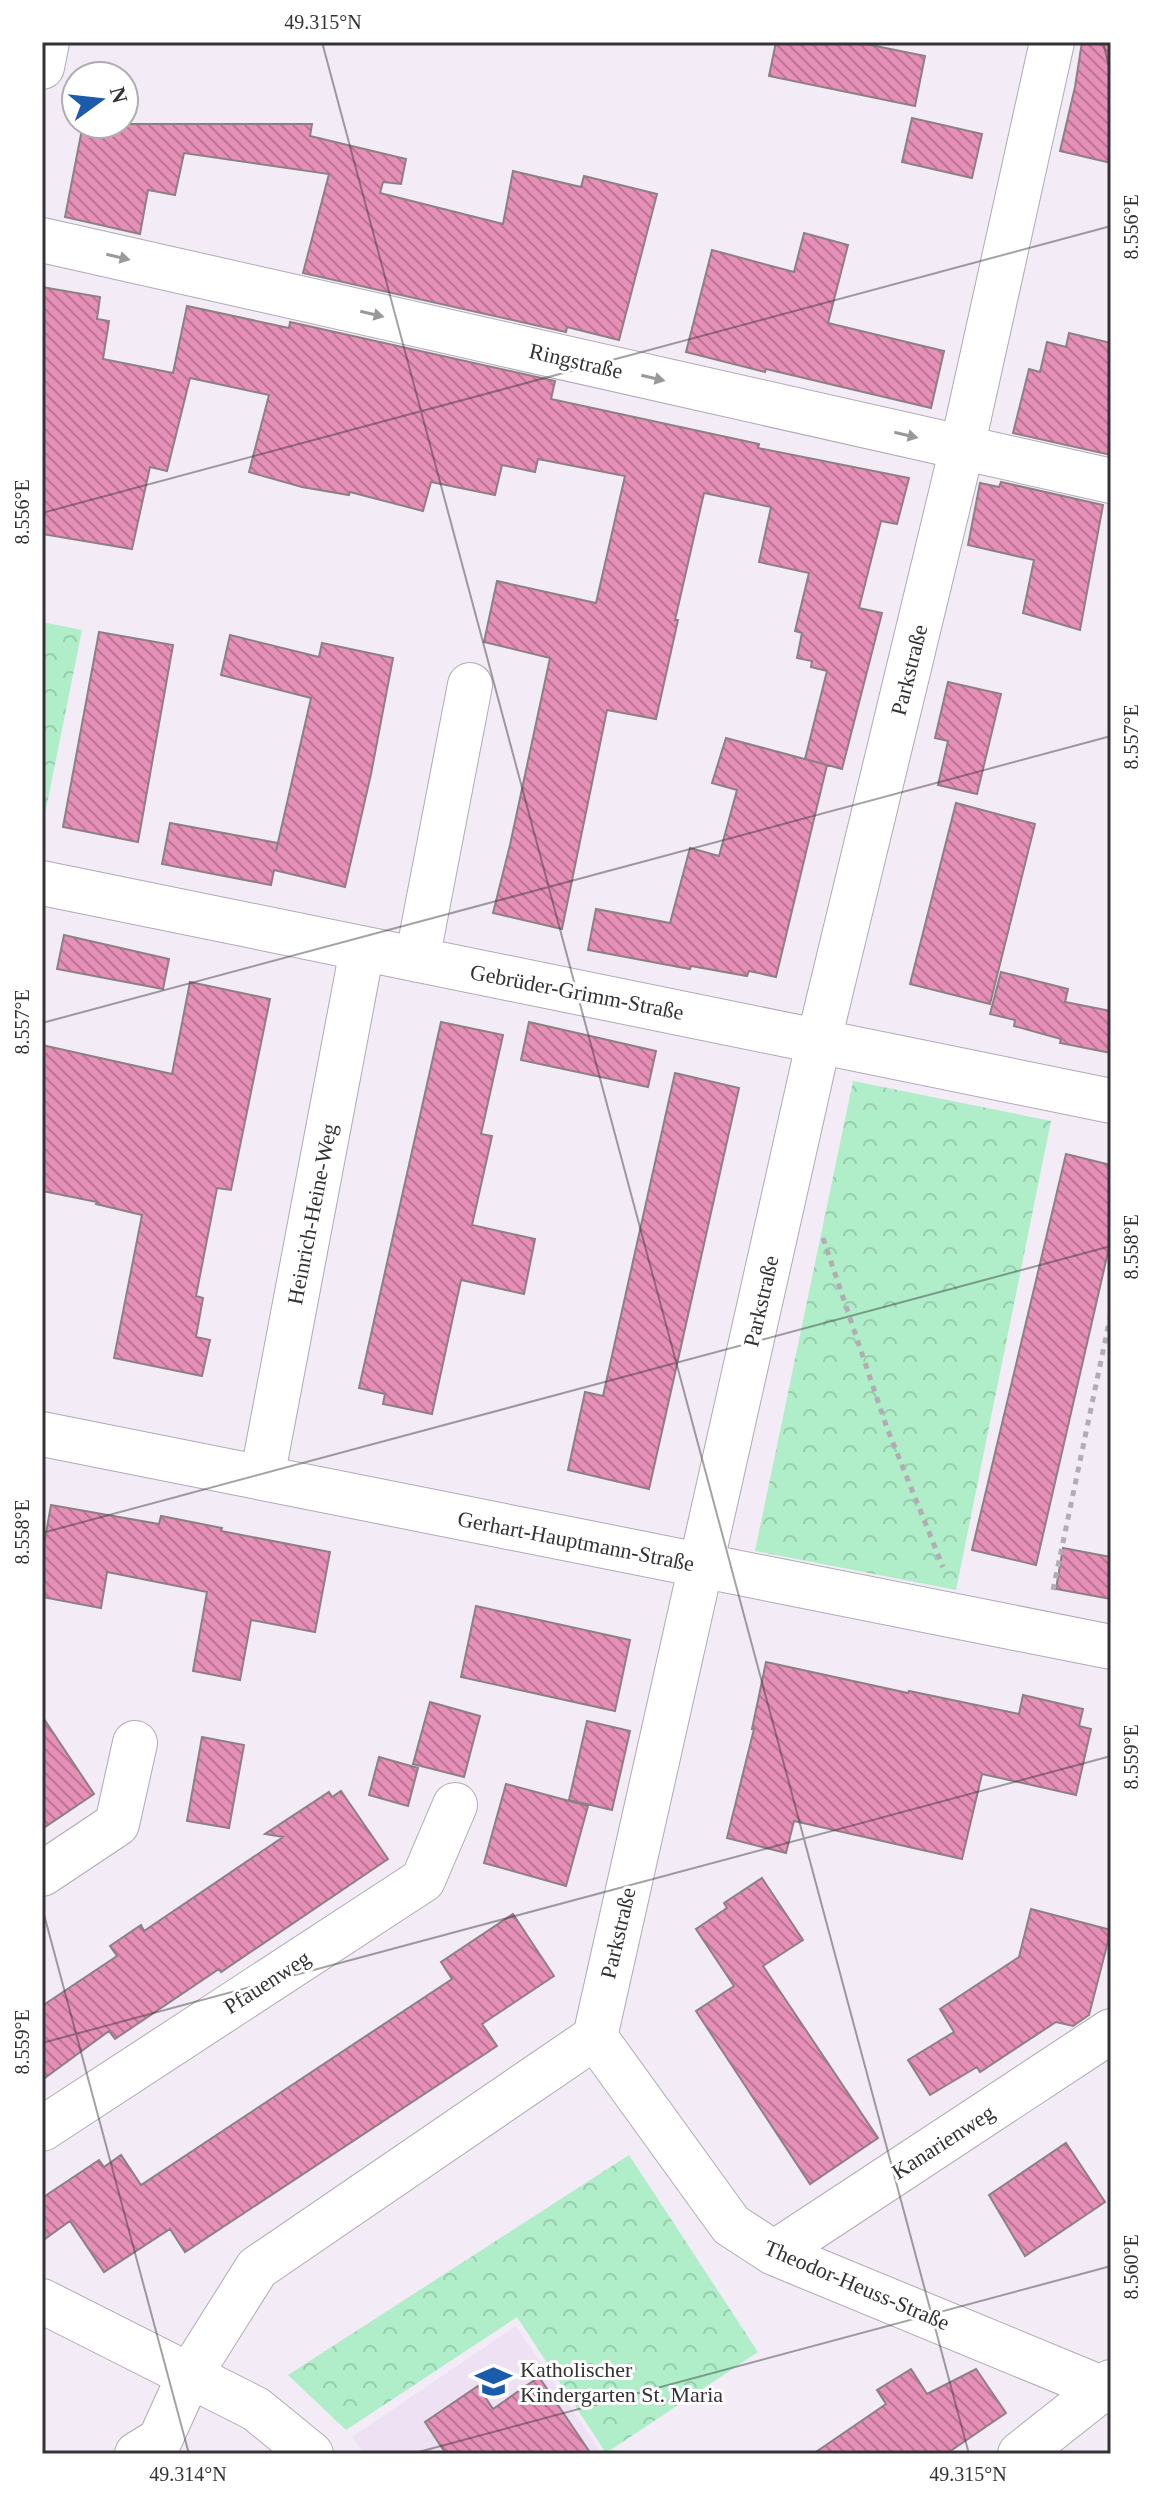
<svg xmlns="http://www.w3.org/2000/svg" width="1153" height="2496" viewBox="0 0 1153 2496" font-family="'Times New Roman',serif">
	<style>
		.built { fill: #eee1f3 }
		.park { fill: url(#park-crowns) }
		.building { fill: url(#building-back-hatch); stroke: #8d8085; stroke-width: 2 }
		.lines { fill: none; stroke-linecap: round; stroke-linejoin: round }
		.minor-casing { stroke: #b1a9b4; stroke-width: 46 }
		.path { stroke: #b3acb5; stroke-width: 5; stroke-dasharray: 6 6; stroke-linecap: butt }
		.minor { stroke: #fff; stroke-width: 44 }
		.oneway { fill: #9a989a }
		.ticks { fill: none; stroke: #353236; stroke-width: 2; stroke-opacity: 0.45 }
		.labels { text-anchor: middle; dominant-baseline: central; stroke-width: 6; stroke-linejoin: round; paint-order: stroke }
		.street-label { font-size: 22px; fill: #353236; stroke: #fff }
		.poi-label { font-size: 22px; fill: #353236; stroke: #fff; text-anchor: start }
		.neatline { fill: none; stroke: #353236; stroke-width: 3 }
		.ticks-label { font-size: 20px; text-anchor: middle; fill: #353236 }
	</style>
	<defs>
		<pattern id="park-crowns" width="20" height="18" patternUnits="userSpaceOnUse" patternTransform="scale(2)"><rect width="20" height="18" fill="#afeec9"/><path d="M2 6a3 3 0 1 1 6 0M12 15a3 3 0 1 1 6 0" fill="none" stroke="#97cdad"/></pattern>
		<pattern id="building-back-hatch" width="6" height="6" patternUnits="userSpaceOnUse" patternTransform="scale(2)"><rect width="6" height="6" fill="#e68fb7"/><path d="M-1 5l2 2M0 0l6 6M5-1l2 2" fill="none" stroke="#bb7596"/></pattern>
	</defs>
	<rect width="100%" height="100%" fill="#f3ebf6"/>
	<!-- built -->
	<path class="built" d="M516,2326L602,2454H365L352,2437Z"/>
	<!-- park -->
	<path class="park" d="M42,622L82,630L43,824L42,823Z
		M853,1081L1051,1121L956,1590L755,1551Z
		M629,2155L758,2352L606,2453L517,2317L346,2430L288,2375Z"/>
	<!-- building -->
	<path class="building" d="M776,42H856L925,56L915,106L769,76Z
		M1082,42H1111V163L1060,151L1075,87Z
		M912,118L982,134L972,178L902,162Z
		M83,124H312L310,136L406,159L401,184L383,182L380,193L503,224L513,171L581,187L584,176L657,194L619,340L567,327L566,332L303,273L329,174L184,153L175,195L148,190L140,234L65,217Z
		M804,233L848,245L828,323L944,351L931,408L766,369L765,372L686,352L712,250L794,272Z
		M42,287L100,297L97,319L109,321L103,359L173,373L187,306L289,328L290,322L555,381L551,399L759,444L758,448L909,478L897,524L881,521L859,608L882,613L842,769L805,759L827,671L811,667L812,661L797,658L802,633L795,631L809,573L759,562L771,507L704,493L675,620H678L656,719L607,710L562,929L493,913L510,845L550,658L484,642L497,581L596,603L625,476L538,459L535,472L502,465L495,495L431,482L423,511L350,492L349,495L302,487L249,472L269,395L190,378L167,471L150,467L132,549L42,534Z
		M1069,333L1111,343V455L1013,433L1029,369L1040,372L1047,342L1066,347Z
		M1001,482L1103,505L1080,630L1023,613L1034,560L968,545L980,483L999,487Z
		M99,632L173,645L138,842L63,827Z
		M230,635L319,657L322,643L393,658L371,774L345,887L274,870L271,885L162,864L170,823L278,843L276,851L311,698L221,675Z
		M948,682L1001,694L977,794L938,785L948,741L935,738Z
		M726,738L827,765L776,977L749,971L747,976L691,966L690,969L588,950L596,909L670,923L690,848L719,856L737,790L712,783Z
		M956,803L1035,824L990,1004L910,984Z
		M64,935L169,959L163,989L57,969Z
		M1001,972L1068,989L1065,1002L1111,1011V1053L1060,1043L1061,1039L1014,1026L1015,1020L990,1014Z
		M190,982L270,999L231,1190L217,1188L196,1296L203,1298L196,1337L210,1340L202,1376L114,1358L142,1215L96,1204L97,1202L42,1191V1045L172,1074Z
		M441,1022L503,1035L481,1134L492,1136L472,1225L535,1239L524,1294L461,1280L432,1414L383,1404L385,1394L359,1388Z
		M529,1022L656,1051L648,1087L521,1060Z
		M675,1073L739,1088L649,1489L568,1470L585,1392L603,1396Z
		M1066,1154L1111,1165V1239L1036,1565L972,1550Z
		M51,1505L159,1524L161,1516L222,1528L221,1531L330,1552L315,1632L251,1620L240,1680L193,1671L207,1592L107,1572L101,1608L42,1597V1556Z
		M1063,1548L1111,1557V1599L1056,1589Z
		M476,1606L630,1640L615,1711L461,1677Z
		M766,1662L908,1693L909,1691L1019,1714L1023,1695L1083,1709L1079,1726L1091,1729L1076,1795L982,1774L962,1859L794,1821L786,1853L727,1838L754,1729H752Z
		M430,1702L480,1716L464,1777L413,1764Z
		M42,1716L94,1794L42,1829Z
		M587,1721L630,1731L612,1810L569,1800Z
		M202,1737L244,1745L229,1828L187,1821Z
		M379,1757L418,1768L408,1806L369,1795Z
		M506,1784L588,1806L566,1886L484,1863Z
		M341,1791L388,1859L221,1972L219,1969L115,2039L109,2031L42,2080V2006L117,1956L110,1946L141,1925L144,1931L283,1837L265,1834L329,1792L332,1797Z
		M762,1878L803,1940L763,1966L878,2138L810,2184L696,2011L734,1986L696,1929L727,1908L724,1903Z
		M1031,1909L1111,1930L1089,2015L1073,2026L1056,2022L980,2072L977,2067L930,2095L908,2060L954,2032L940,2009L1019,1957Z
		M513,1914L554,1976L482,2024L497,2046L185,2252L170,2229L104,2272L70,2221L42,2241V2198L99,2160L104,2167L121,2155L141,2185L452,1979L441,1962Z
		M1066,2143L1105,2202L1025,2256L989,2195Z
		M911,2369L927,2394L976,2369L1006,2413L946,2454H813L886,2404L877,2390Z
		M539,2377L591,2454H446L425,2422L478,2386L493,2409Z"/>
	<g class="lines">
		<defs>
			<path id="minor" d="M42,67L47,42
				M42,240L1111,481
				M42,883L1111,1101
				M417,960L470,685
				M42,1434L1111,1647
				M262,1478L362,950
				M42,1874L117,1824L135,1743
				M595,2037L731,2225L774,2253L1111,2392
				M42,2129L423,1880L455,1805
				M774,2253L1111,2031
				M42,2301L256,2409L311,2454
				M137,2454L160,2440L189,2376L257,2268L595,2037L819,1040L962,448L1052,42
				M1020,2454L1111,2382"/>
		</defs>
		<!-- minor casing -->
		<use href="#minor" class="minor-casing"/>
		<!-- path -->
		<path class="path" d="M823,1238L887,1428L943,1567
			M1053,1590L1111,1313"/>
		<!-- minor -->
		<use href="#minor" class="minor"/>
	</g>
	<!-- one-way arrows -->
	<defs><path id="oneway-solid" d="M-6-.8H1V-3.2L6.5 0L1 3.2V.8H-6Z" transform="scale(2)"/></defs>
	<g class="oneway">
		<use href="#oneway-solid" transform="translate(118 257) rotate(13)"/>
		<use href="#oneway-solid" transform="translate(372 314) rotate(13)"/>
		<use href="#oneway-solid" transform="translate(653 378) rotate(13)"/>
		<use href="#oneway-solid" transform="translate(906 435) rotate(13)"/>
	</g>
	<!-- ticks -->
	<path class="ticks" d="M322,42L969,2454M1103,42L1111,74M42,513L1111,226M42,1023L1111,736M42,1533L1111,1246M42,1907L189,2454M42,2043L1111,1756M411,2454L1111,2266"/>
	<!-- icons -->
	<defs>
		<symbol id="school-bare" viewBox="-9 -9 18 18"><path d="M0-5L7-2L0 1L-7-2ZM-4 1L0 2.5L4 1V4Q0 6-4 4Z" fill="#1a5bab" stroke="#fff" stroke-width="2.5" paint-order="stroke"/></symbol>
	</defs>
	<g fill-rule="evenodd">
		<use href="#school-bare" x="468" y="2356" width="51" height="51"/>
	</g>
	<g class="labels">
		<!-- street labels -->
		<g class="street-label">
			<text transform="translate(576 361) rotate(13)">Ringstraße</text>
			<text transform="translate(909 670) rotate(-76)">Parkstraße</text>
			<text transform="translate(577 992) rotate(11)">Gebrüder-Grimm-Straße</text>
			<text transform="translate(312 1214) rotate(-79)">Heinrich-Heine-Weg</text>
			<text transform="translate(761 1301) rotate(-77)">Parkstraße</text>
			<text transform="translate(576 1541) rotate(11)">Gerhart-Hauptmann-Straße</text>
			<text transform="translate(618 1933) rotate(-77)">Parkstraße</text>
			<text transform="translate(267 1982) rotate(-33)">Pfauenweg</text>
			<text transform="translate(943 2142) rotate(-33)">Kanarienweg</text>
			<text transform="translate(857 2285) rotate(23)">Theodor-Heuss-Straße</text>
		</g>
		<!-- poi labels -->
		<g class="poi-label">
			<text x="520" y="2369">Katholischer<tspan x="520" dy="25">Kindergarten St. Maria</tspan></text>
		</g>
	</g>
	<!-- border -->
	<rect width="1153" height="2496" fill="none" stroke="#ffffff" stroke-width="88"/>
	<!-- north arrow -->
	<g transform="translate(100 100) rotate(75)"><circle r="38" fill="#ffffff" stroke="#aeadaf" stroke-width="2"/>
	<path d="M0-6L14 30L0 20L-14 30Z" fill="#1a5bab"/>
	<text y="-12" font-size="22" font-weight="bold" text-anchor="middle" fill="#353236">N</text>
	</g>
	<rect x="44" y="44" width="1065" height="2408" class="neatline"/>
	<g class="ticks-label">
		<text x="323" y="29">49.315°N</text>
		<text transform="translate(1131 227) rotate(-90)" y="7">8.556°E</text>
		<text transform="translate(22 512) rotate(-90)" y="7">8.556°E</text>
		<text transform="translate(1131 737) rotate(-90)" y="7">8.557°E</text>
		<text transform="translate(22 1022) rotate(-90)" y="7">8.557°E</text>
		<text transform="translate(1131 1247) rotate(-90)" y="7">8.558°E</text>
		<text transform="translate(22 1532) rotate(-90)" y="7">8.558°E</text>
		<text transform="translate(1131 1757) rotate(-90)" y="7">8.559°E</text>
		<text transform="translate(22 2042) rotate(-90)" y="7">8.559°E</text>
		<text transform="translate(1131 2267) rotate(-90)" y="7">8.560°E</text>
		<text x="188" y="2481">49.314°N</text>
		<text x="968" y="2481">49.315°N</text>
	</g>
</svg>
